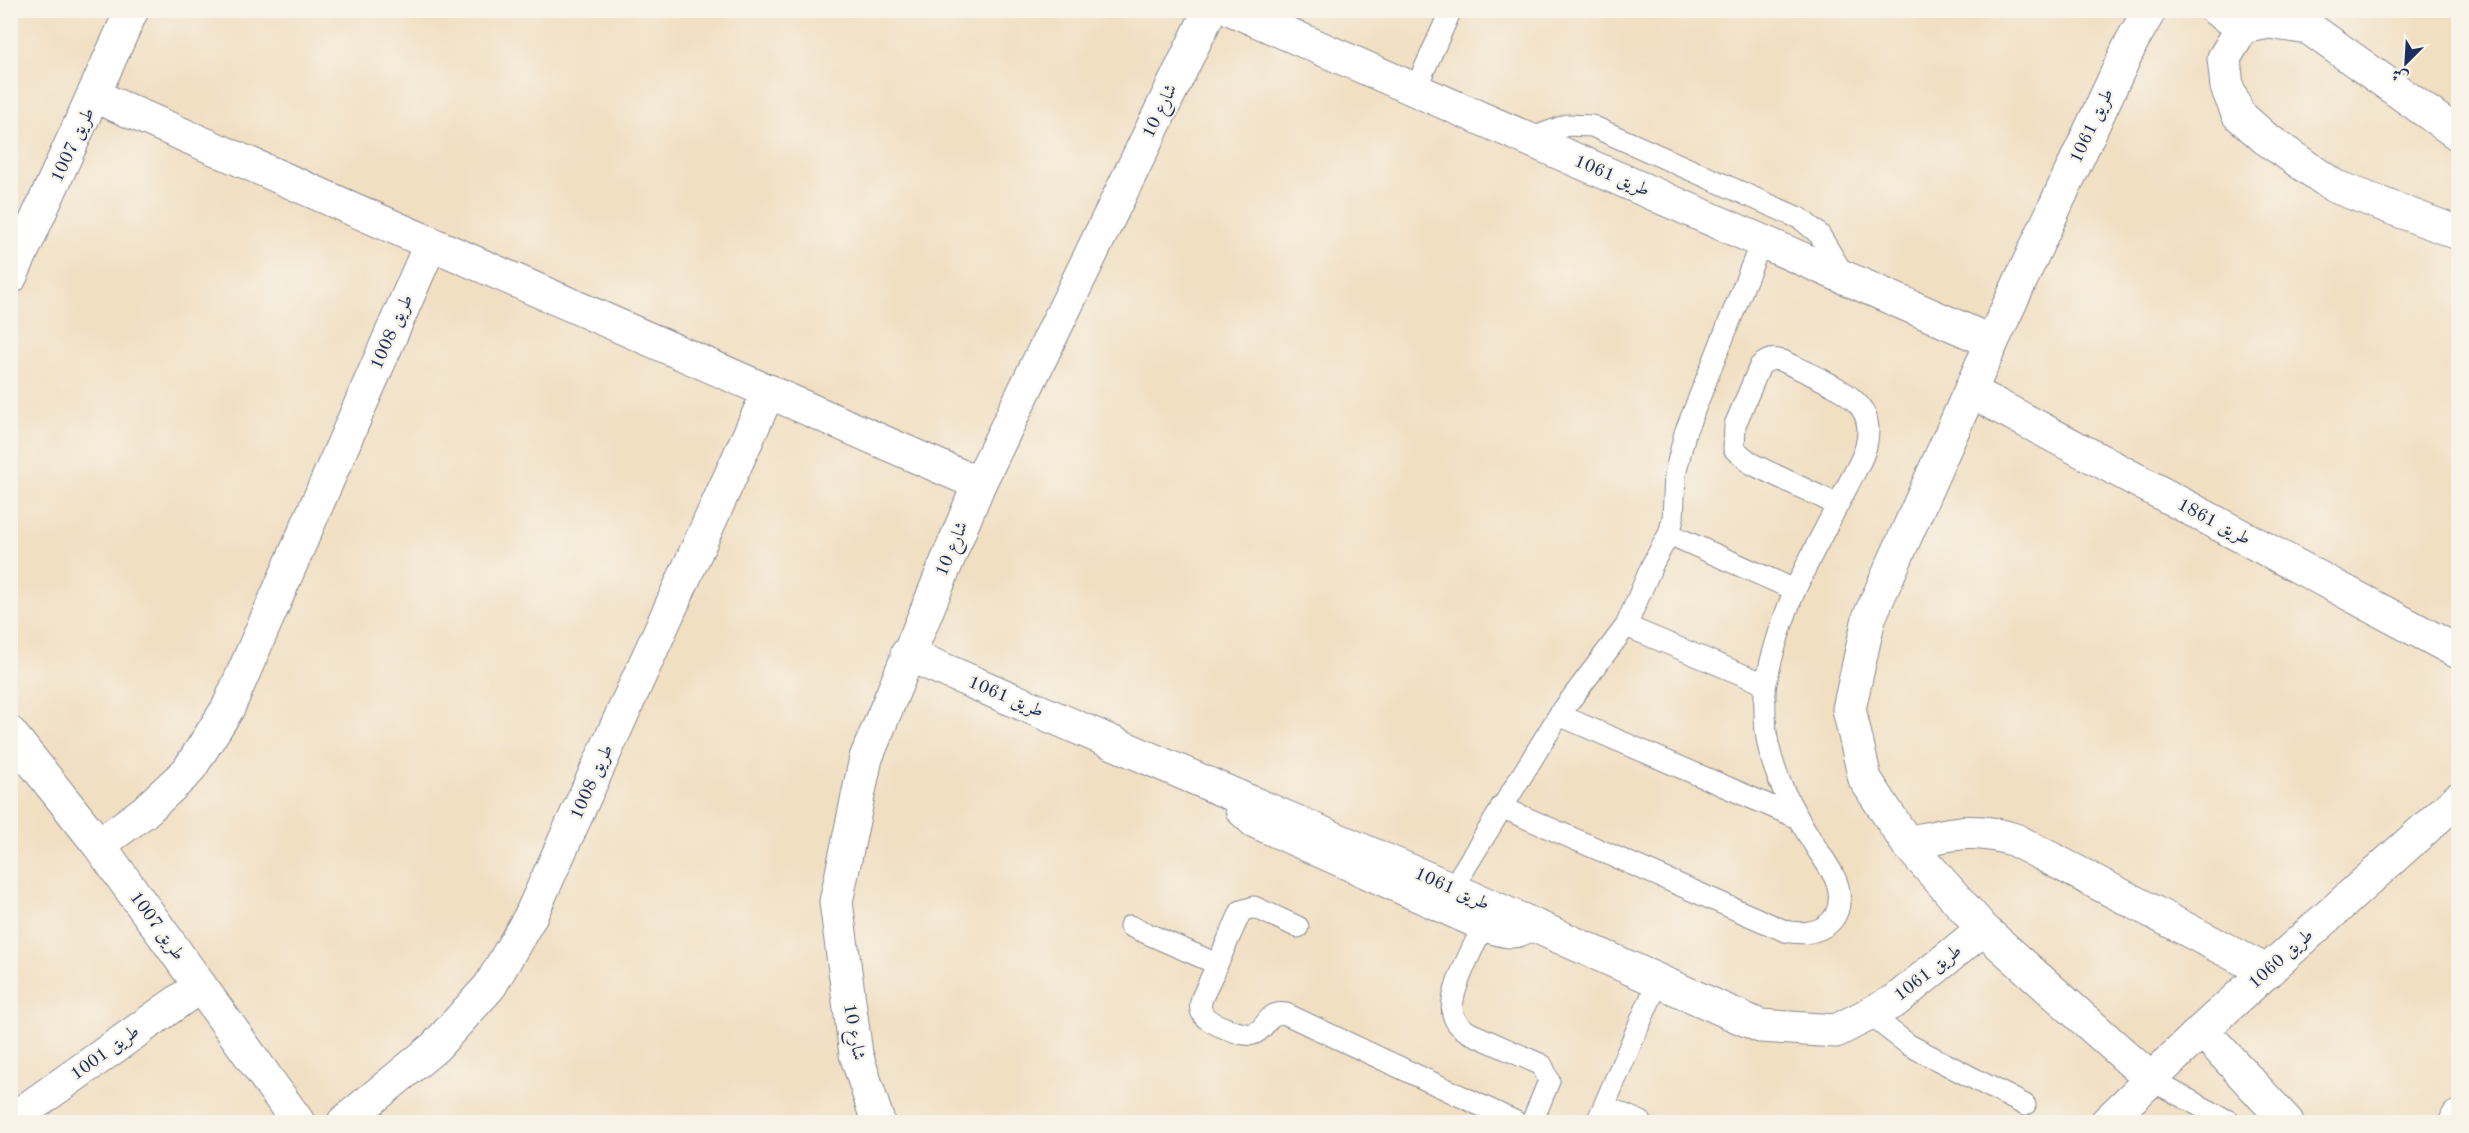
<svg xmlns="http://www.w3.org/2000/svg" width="2469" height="1133" viewBox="0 0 2469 1133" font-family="'Old Standard TT',Amiri,serif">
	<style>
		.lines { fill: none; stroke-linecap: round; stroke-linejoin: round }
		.service-casing { stroke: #868790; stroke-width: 23 }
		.minor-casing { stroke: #868790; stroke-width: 35 }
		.service { stroke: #fff; stroke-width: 21 }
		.minor { stroke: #fff; stroke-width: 33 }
		.labels { text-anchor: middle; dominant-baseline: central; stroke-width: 4.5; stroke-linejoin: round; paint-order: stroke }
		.street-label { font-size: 18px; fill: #1b2f5e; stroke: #f7f3e8 }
	</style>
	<rect width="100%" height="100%" fill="#f7f3e8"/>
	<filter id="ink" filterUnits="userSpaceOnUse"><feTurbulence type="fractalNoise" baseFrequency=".0167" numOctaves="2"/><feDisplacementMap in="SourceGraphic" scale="12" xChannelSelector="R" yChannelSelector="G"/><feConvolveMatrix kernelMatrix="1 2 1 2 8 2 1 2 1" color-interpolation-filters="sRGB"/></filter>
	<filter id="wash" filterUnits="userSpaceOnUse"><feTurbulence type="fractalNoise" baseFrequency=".008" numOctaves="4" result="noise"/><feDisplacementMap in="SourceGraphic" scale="24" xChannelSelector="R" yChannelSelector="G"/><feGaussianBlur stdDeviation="1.35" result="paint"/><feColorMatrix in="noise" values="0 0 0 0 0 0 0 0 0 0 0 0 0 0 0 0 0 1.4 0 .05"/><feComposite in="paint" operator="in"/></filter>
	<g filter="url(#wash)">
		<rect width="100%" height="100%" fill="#f1dfc2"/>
	</g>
	<g filter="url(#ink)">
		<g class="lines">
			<defs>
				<path id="service" d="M1415,90L1451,10
					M1527,140L1567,125L1592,126L1801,219L1819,234L1845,277
					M1669,534L1795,590
					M1626,626L1765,684
					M1559,715L1796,817
					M1232,794L1237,813L1251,826L1481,930C1501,936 1519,944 1534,926
					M1501,807L1785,931C1813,937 1843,927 1839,892C1837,875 1822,858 1814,844C1789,805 1765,762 1765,715C1765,704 1764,693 1766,683C1771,656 1785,612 1796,588C1811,554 1830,520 1847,487C1853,474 1863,460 1866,446C1869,435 1869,421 1863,411C1851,389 1806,373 1783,361C1773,358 1768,359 1760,366L1735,425L1734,449L1752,464L1838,505
					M1452,889L1559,715L1626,626L1653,563L1669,534L1673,519L1675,475L1685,433L1762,240
					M1130,926L1217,964
					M1298,927L1254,907L1241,911L1202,998C1200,1004 1200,1011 1204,1016C1211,1024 1244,1037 1253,1034C1268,1029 1266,1010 1286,1014L1516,1122
					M1481,930C1473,949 1445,998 1454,1017C1457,1025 1463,1029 1470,1033L1542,1065L1549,1081L1532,1122
					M1869,1014L1909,1045L2025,1105
					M2153,1081L2230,1122
					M1604,1106L1641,1122
					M1597,1122L1658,981"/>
				<path id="minor" d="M1233,10L1992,342
					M2150,10L2132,41L1992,342L1869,618L1849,709L1865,779L1907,843L1983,929L2153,1081
					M2217,10L2243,27L2269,22L2309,28L2458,134
					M2243,27L2224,58L2227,87L2238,114L2265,138L2334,186L2458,233
					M95,96L979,484
					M10,278L132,10
					M1970,391L2458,652
					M907,654L1452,889L1760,1026L1836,1031L1895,1001L1983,929
					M10,733L99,845L298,1122
					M1907,843C1950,834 1973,826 2015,840L2268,972
					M99,845L144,812L188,771L228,708L431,243
					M2202,1030L2287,1122
					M10,1121L200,986
					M344,1122L435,1047L490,986L530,917L769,391
					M878,1122L856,1054L836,902L866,758L979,484L1210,10
					M2107,1122L2202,1030L2458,799
					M2456,1122L2458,1117"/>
			</defs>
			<!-- service casing -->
			<use href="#service" class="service-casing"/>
			<!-- minor casing -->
			<use href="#minor" class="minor-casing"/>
			<!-- service -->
			<use href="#service" class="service"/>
			<!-- minor -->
			<use href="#minor" class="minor"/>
		</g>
	</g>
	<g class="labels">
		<!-- street labels -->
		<g class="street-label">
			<text transform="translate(1160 111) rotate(-64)">شارع 10</text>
			<text transform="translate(2092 126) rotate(-65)">طريق 1061</text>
			<text transform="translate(73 145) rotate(-65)">طريق 1007</text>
			<text transform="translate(1612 176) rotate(23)">طريق 1061</text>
			<text transform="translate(392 332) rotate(-66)">طريق 1008</text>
			<text transform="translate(2214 522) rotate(28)">طريق 1861</text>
			<text transform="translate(952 549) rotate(-67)">شارع 10</text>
			<text transform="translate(1006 697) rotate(23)">طريق 1061</text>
			<text transform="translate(592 782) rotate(-66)">طريق 1008</text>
			<text transform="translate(1452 889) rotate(24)">طريق 1061</text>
			<text transform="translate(157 926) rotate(54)">طريق 1007</text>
			<text transform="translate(2281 959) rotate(-42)">طريق 1060</text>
			<text transform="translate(1928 973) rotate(-38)">طريق 1061</text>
			<text transform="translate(854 1032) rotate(80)">شارع 10</text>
			<text transform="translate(105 1053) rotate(-36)">طريق 1001</text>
		</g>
	</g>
	<!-- margin -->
	<rect width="2469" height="1133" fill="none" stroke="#f7f3e8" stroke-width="36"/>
	<!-- north arrow -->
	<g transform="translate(2406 63) rotate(204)" stroke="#f7f3e8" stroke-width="4.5" paint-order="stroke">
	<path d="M0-4.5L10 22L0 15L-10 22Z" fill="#1b2f5e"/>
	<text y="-9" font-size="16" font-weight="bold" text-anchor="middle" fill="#1b2f5e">ش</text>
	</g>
</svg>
